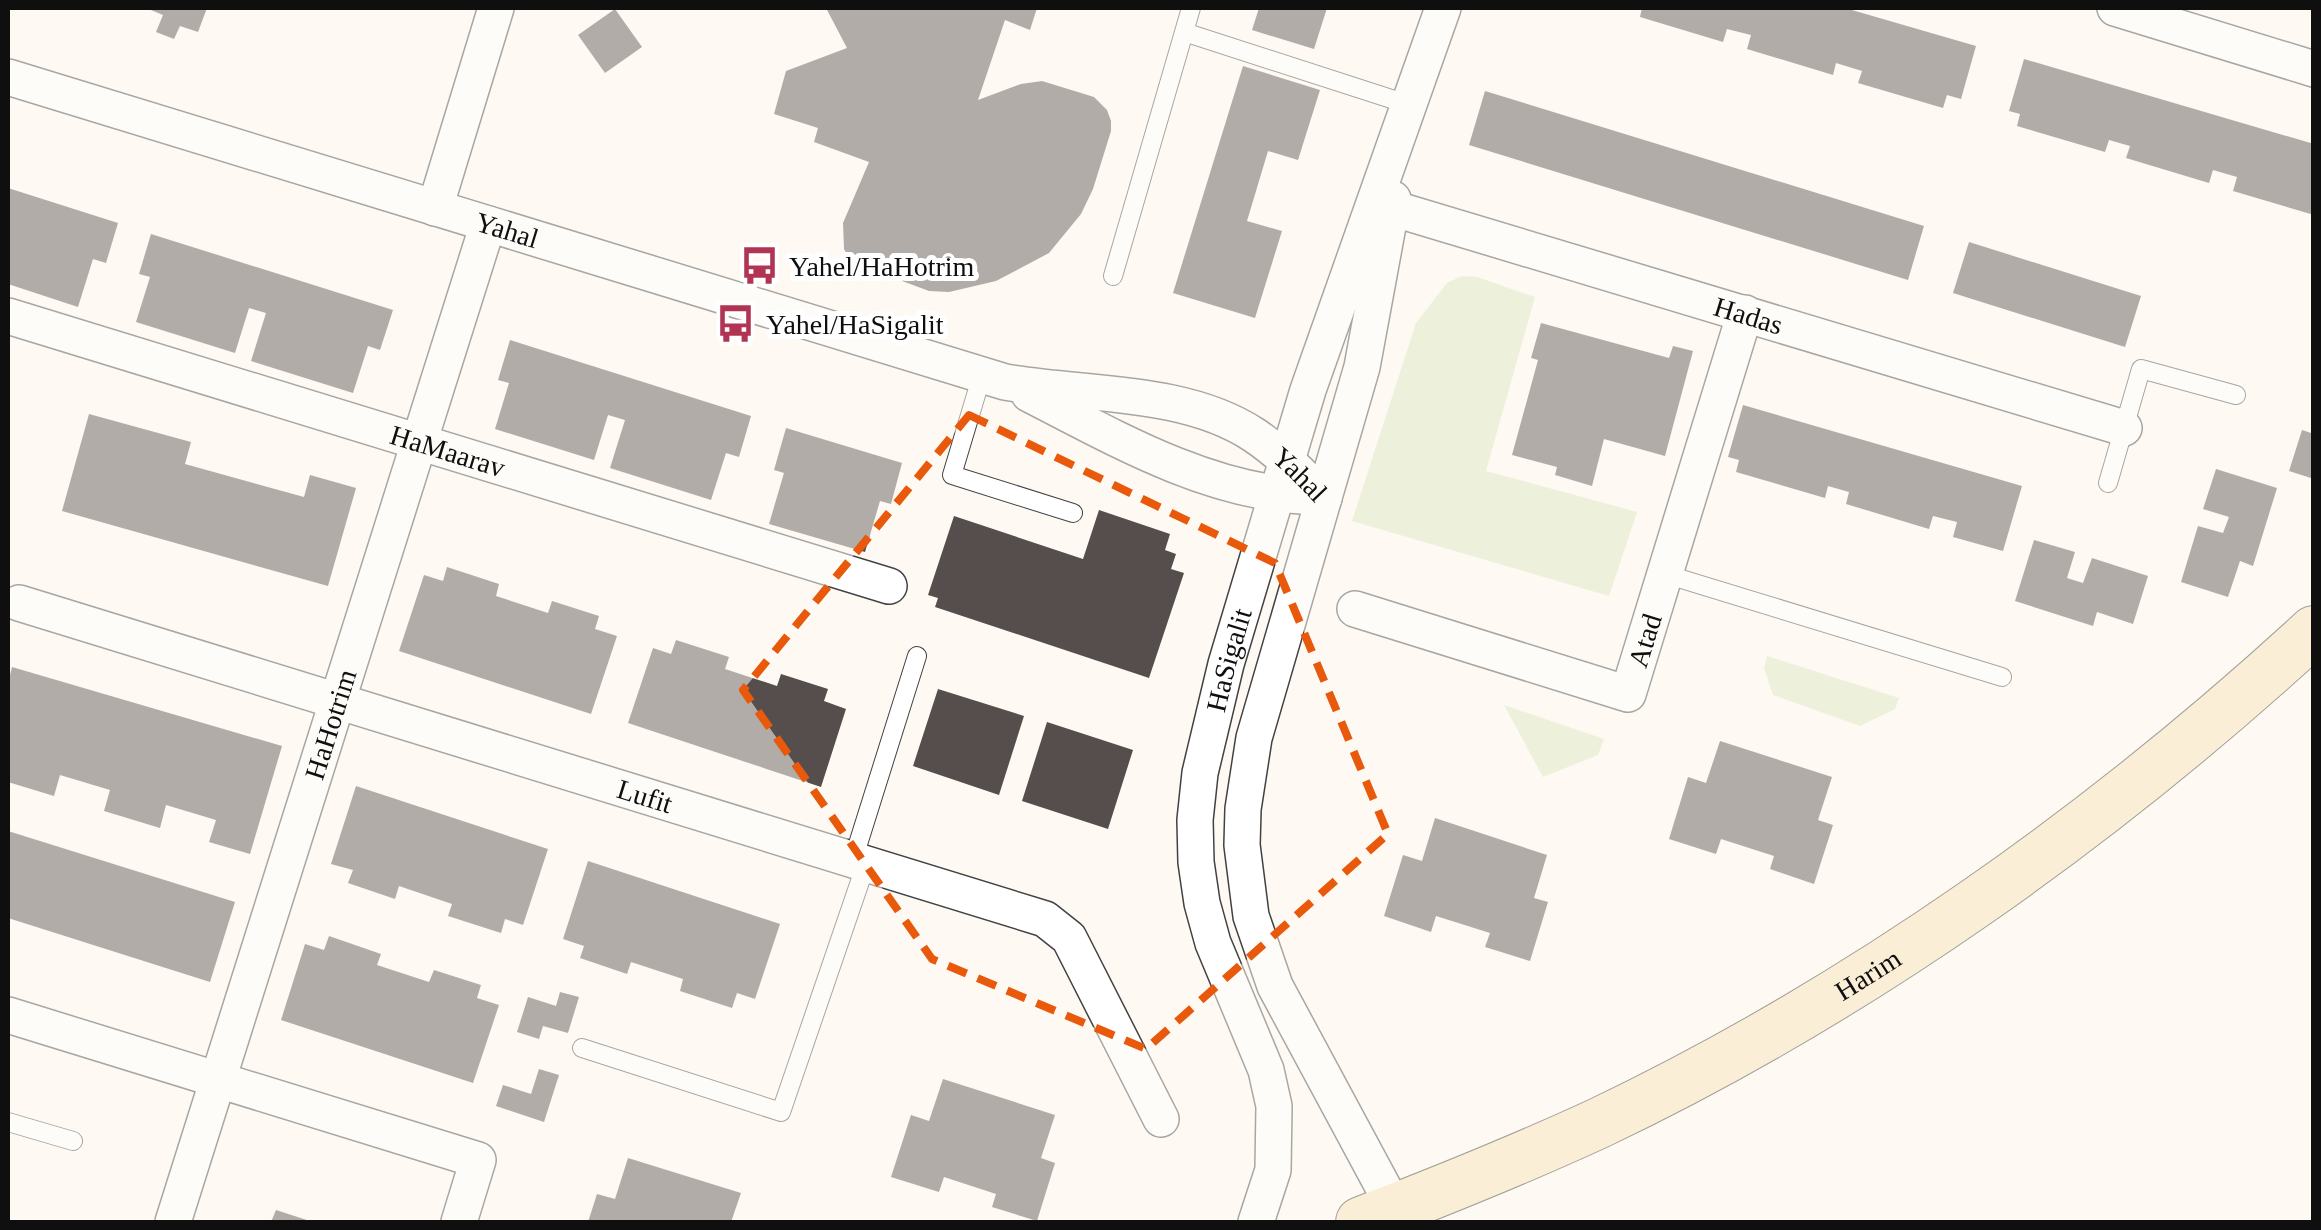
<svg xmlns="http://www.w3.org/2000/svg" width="2321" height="1230" viewBox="0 0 2321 1230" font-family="'Times New Roman',serif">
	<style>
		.green { fill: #dae5be }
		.building { fill: #564e4c }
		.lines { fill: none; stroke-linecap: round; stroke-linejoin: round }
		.service-casing { stroke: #424242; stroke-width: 20 }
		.minor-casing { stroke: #424242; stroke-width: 38 }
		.secondary-casing { stroke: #313131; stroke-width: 52 }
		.service { stroke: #fff; stroke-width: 18 }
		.minor { stroke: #fff; stroke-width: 35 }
		.secondary { stroke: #f7e2b3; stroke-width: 50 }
		.marked { fill: none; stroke: #e8590c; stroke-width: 8; stroke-dasharray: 20 12; stroke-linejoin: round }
		.labels { text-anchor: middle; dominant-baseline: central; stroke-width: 10; stroke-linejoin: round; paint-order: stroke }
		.street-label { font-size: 28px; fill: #0f0f0f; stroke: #fff }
		.poi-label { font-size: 28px; fill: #0f0f0f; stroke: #fff; text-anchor: start }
	</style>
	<rect width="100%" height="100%" fill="#fef9f2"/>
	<!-- green -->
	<path class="green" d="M1462,276L1477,277L1535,297L1486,471L1637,512L1609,596L1352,521L1416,323L1447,283Z
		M1767,656L1899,698L1895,709L1860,726L1773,695L1764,668Z
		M1504,705L1604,739L1598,755L1543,777Z"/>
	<!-- building -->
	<path class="building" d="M146,8H207L198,32L180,26L174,39L156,32L163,15Z
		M826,8H1037L1030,30L1005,20L978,100L1021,84L1042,81L1094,97L1107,110L1111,121V131L1093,189L1081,214L1049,253L996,281L949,292L929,291L851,262L844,249L843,223L869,162L814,142L818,128L774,114L786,71L847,48Z
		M1259,8H1327L1314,49L1252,30Z
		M1642,8H1845L1976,46L1961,99L1947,95L1943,108L1858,83L1862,71L1836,63L1833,75L1747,49L1751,35L1727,29L1723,42L1640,17Z
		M615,9L642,47L605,73L578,35Z
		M2024,59L2314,144V215L2233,191L2237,177L2213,170L2209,183L2126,158L2130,146L2109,140L2105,152L2017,126L2020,114L2009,111Z
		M1243,66L1320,90L1298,160L1268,151L1247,221L1282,231L1255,318L1173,293Z
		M1485,91L1924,226L1908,280L1469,145Z
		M8,188L118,223L106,263L93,259L78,307L8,284Z
		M151,234L393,310L380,350L368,346L353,393L251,361L266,313L249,308L235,353L136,322L150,277L139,274Z
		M1969,242L2141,296L2125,347L1953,293Z
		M1541,323L1669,358L1673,346L1693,351L1665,456L1604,439L1592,486L1555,475L1557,467L1512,455L1538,360L1531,358Z
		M510,340L751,416L739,457L726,453L711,500L610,468L625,420L608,415L594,460L495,429L509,383L498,380Z
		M1743,405L2022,486L2003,551L1953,537L1957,522L1933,516L1929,529L1846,504L1849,492L1828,486L1825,498L1736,472L1739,460L1728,457Z
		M89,414L191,442L185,464L304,497L310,475L356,488L328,586L62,511Z
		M786,428L902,463L891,504L880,501L865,552L769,524L784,473L774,470Z
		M2302,430L2314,434V479L2289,471Z
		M2216,469L2277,488L2253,566L2240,561L2228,597L2181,582L2198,526L2223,533L2229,517L2203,509Z
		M1099,510L1170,534L1165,550L1176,554L1171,569L1184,573L1149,678L935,607L938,598L928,595L954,516L1083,559Z
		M2034,540L2075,552L2067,578L2083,583L2092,558L2148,576L2133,624L2097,612L2093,626L2015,601Z
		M447,567L499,584L496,596L548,613L552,601L599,616L595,629L617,636L591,714L399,651L424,575L443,581Z
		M676,640L729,657L725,669L777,686L781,674L828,689L824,701L846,709L821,787L628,723L653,648L671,654Z
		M12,667L282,746L250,854L209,842L216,820L166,805L160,828L104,811L110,790L60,775L54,796L8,782V683Z
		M938,689L1024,716L999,795L913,766Z
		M1047,722L1133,750L1108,829L1022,801Z
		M1720,741L1832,777L1818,820L1833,825L1814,884L1770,869L1774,856L1721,839L1716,854L1669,839L1688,777L1706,783Z
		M356,786L548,849L523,925L505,919L501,933L448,916L452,904L399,886L395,899L348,883L353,870L331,864Z
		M1435,818L1547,855L1534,898L1548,902L1530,961L1485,947L1490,933L1436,916L1431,932L1384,916L1403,855L1422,861Z
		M8,831L235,902L210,982L8,918Z
		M588,861L780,924L755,999L737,993L732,1008L680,991L683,979L631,962L627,974L580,958L584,946L563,939Z
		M329,936L381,954L377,965L429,982L434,970L481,985L477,998L499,1005L473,1083L281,1020L305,944L324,950Z
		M560,992L579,997L568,1033L543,1026L539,1039L517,1032L528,997L556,1006Z
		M539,1069L559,1075L544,1122L496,1106L503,1085L531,1094Z
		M943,1079L1055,1115L1041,1158L1055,1163L1037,1221L992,1207L996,1194L944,1177L939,1192L891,1177L911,1115L929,1121Z
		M628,1158L741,1193L731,1222H588L597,1194L615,1199Z
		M276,1210L313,1222H271Z"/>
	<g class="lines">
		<defs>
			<path id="service" d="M1184,32L1410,105
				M1113,276L1191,8
				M982,375L952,475L1073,513
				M2108,483L2141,369L2236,395
				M1665,574L2002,677
				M853,860L917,656
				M582,1048L781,1112L866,864
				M8,1122L73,1141"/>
			<g id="minor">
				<path d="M2115,8L2314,69"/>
				<path id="s1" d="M8,77L1005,382C1085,396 1184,389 1254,435C1281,453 1302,475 1324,498"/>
				<path d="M1393,199L1362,367L1254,738L1243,809L1242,845L1251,916L1275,986L1395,1209"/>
				<path id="s2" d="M1375,203L2124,428"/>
				<path d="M435,208L496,8"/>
				<path id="s3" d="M8,316L889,586"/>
				<path d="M1029,394C1113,437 1204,490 1301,496"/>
				<path id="s4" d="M19,603L1045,919L1069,938L1161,1119"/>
				<path id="s5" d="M1355,609L1628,694L1745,313"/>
				<path d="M8,1015L478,1160L459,1222"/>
				<path id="s6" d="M173,1222L488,224"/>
				<path id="s7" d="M1256,1222L1273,1170L1274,1106L1266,1070L1213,943L1202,903L1196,862L1195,820L1200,773L1226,664L1308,390L1443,8"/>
			</g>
			<g id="secondary">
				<path id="s8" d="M1361,1222C1442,1191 1521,1159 1599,1123C1859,999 2102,826 2314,631"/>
			</g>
		</defs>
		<!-- service casing -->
		<use href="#service" class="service-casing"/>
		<!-- minor casing -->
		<use href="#minor" class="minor-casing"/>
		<!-- secondary casing -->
		<use href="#secondary" class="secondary-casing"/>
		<!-- service -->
		<use href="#service" class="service"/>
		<!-- minor -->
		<use href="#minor" class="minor"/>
		<!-- secondary -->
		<use href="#secondary" class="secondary"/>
	</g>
	<!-- marked area -->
	<path d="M0 0H2321V1230H0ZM969,415L1275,563L1388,834L1146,1049L932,959L743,690Z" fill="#fef9f2" fill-opacity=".55" fill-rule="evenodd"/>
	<path class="marked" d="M969,415L1275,563L1388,834L1146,1049L932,959L743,690Z"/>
	<!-- icons -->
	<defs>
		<symbol id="bus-bare" viewBox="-9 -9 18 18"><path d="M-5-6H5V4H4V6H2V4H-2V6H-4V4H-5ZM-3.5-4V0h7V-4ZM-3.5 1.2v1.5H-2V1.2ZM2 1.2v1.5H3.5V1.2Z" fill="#b13453" stroke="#fff" stroke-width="2.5" paint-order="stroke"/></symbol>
	</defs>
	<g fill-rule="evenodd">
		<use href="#bus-bare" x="732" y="238" width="55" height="55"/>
		<use href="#bus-bare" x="708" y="296" width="55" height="55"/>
	</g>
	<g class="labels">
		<!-- street labels -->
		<g class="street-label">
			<text stroke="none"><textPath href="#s1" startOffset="522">Yahal</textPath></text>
			<text stroke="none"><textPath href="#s2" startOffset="390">Hadas</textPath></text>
			<text stroke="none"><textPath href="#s3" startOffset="460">HaMaarav</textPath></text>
			<text stroke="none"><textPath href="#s1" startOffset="1360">Yahal</textPath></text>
			<text stroke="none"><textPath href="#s5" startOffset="342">Atad</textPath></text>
			<text stroke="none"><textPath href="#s7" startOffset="582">HaSigalit</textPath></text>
			<text stroke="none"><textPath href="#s6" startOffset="522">HaHotrim</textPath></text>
			<text stroke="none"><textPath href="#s4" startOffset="655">Lufit</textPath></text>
			<text stroke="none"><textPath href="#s8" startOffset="565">Harim</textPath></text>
		</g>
		<!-- poi labels -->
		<g class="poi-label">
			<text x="789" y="266">Yahel/HaHotrim</text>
			<text x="766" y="324">Yahel/HaSigalit</text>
		</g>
	</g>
	<!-- border -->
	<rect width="2321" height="1230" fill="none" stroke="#0f0f0f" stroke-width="20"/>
</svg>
